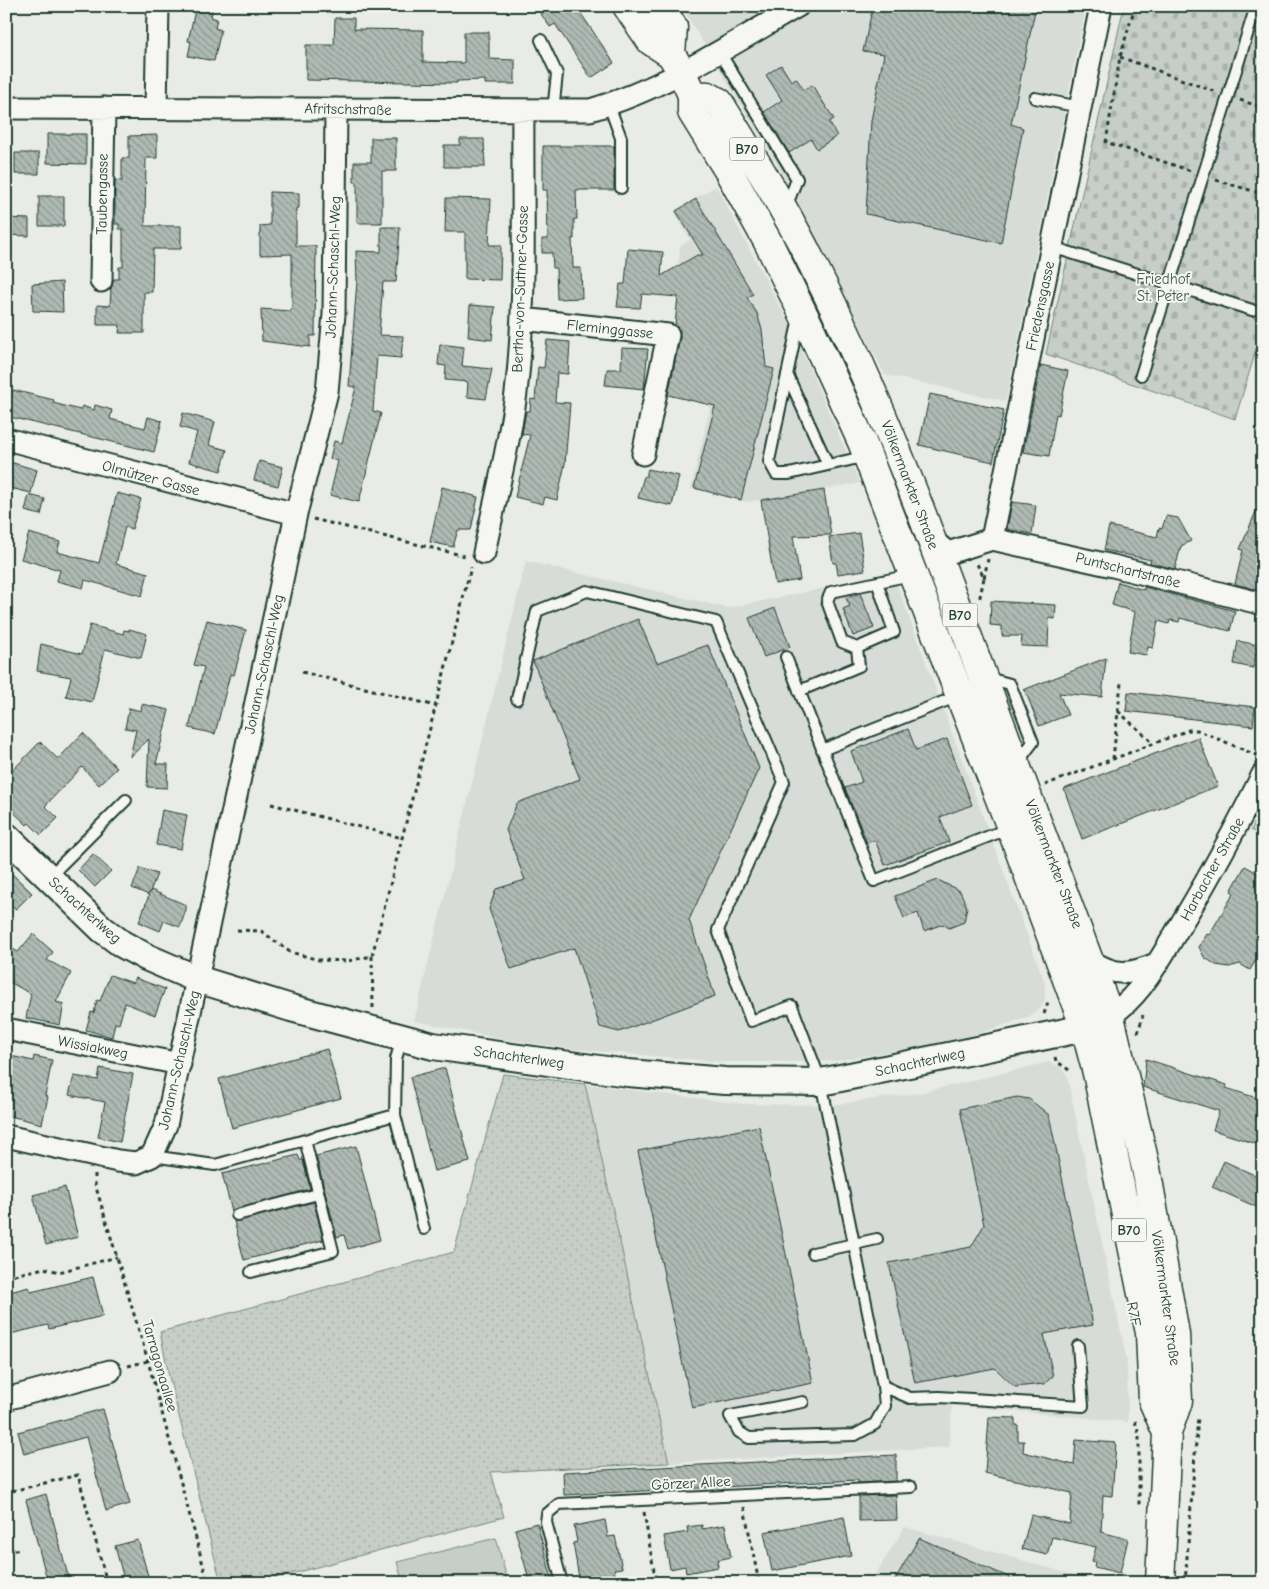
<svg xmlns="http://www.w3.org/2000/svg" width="1269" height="1589" viewBox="0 0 1269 1589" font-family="'Comic Neue',sans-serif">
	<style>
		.built { fill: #d8dcd8 }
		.grass { fill: url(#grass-dots); stroke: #73867e }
		.cemetery { fill: url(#cemetery-stones); stroke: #73867e }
		.park { fill: #c7cec9; stroke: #73867e }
		.building { fill: url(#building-back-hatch); stroke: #1f3d34 }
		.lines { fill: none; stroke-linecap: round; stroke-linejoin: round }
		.service-casing { stroke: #1f3d34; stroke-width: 14 }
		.minor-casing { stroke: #1f3d34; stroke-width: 25 }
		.tertiary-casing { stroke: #1f3d34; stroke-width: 30 }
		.primary-casing { stroke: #1f3d34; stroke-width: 31 }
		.path { stroke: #1f3d34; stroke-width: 3; stroke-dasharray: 4 4; stroke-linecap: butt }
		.service { stroke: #f6f6f2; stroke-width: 10 }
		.minor { stroke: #f6f6f2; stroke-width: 21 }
		.tertiary { stroke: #f6f6f2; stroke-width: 26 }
		.primary { stroke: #f6f6f2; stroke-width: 28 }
		.labels { text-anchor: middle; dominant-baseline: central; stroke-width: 4; stroke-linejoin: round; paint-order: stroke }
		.shield { fill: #f6f6f2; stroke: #60746d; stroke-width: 1 }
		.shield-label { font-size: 14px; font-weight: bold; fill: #1f3d34 }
		.street-label { font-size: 15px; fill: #1f3d34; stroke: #f6f6f2 }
		.park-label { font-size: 15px; fill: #415a52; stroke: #f6f6f2 }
	</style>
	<defs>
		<pattern id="grass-dots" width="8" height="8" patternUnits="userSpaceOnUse" patternTransform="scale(1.25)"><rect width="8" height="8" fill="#c7cec9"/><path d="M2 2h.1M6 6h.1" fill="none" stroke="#aab2ad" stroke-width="1.8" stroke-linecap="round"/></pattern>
		<pattern id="cemetery-stones" width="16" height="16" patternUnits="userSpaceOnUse" patternTransform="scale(1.25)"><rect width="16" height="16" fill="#c7cec9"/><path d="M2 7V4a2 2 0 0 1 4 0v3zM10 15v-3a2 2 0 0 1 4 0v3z" fill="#aab2ad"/></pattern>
		<pattern id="building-back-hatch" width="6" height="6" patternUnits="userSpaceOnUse" patternTransform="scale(1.25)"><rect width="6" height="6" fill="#b0bab5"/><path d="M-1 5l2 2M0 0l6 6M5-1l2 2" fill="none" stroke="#8f9894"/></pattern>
	</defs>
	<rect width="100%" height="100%" fill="#e9ebe7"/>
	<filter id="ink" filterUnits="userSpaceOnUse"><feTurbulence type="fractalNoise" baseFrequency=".02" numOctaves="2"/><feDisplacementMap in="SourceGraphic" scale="10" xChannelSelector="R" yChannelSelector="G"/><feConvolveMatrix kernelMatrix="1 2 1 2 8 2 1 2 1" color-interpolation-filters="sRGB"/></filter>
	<g filter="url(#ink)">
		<!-- built -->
		<path class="built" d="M681,6H1086L1006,401L885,375L777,164Z
			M716,186L793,331L860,483L747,502L691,488L725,346L674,333L680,246L690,240L674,211Z
			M526,561L728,608L893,574L1045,983V1000L1039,1010L1028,1017L978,1034L917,1047L836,1061L793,1062H721L572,1049L513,1041L414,1021Z
			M1049,1062L1061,1067L1067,1075L1127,1361L1128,1422L952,1405L949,1447L669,1463L585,1084L742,1104L831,1105L919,1093Z
			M905,1527L1102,1583H870Z"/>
		<!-- grass -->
		<path class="grass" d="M1263,806V837L1251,830Z
			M503,1074L585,1084L669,1463L491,1472L504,1517L257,1583H221L169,1376L160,1332L454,1252Z"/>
		<!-- cemetery -->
		<path class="cemetery" d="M1124,6H1263V328L1235,419L1046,354Z"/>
		<!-- park -->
		<path class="park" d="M496,1538L508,1583H403L397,1562Z"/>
		<!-- building -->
		<path class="building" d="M196,6H213L211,17L217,19L215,28L221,30L214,61L188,56L191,42L188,41Z
			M553,6H576L614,63L591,78L555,24L550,27L541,14Z
			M873,6H1036L1011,124L1023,128L1001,243L866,214L871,121L884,54L863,51Z
			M335,18H354V29L423,30V62L464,63V32H489V59L515,60V84H485V80L457,81V83L306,80V45H334Z
			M781,65L791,81L796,78L804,90L812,85L834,119L829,122L837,136L817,149L811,139L789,153L764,112L782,100L766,75Z
			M47,134H86V164L47,163Z
			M157,135V158H146L145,226H181V249H153L152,292H144V333H119L120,325H97V305L110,306L111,289L114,279H119V267H123V229H119V224H115V180L122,181V158H129V136Z
			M371,138H396V171H382V223H357V182H354V162H371Z
			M460,139H484L485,167H444V145H460Z
			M543,146H614V190H576L577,219H574V239L572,238L573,268H581L582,298L557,299L556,268H553L552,253H542V239H548L547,190H543Z
			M15,153H39V174H15Z
			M270,192L299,193V208H296V246H316L315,336H310V347L262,341L261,309L291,311L292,304V254L260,255V226L270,225Z
			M39,196H64V226H39Z
			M446,198L491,199L489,245H501L500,280L465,279V232H445Z
			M696,199L753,294L747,298L757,313L762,330L766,367L774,369L741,500L694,488L715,406L668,395L680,338V330L675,325L678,297L642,294L640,308L617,307L620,284H625L628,249L663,252L661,276L697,255H703L676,211Z
			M6,218L29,219V236L6,235Z
			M381,227H400L396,282H383L379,335L403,336L401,358L377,356L373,411L381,413L359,502L330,495L338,461L330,459L334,441L342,443L356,387L349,386L357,281L356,251L381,252Z
			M62,282L63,312L33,311L32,284Z
			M470,305L495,307L492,340L468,337Z
			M547,340L570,342L568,374L557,373L555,402L570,403L565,464L557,500L545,497L543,504L515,497L530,435L522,434L526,411H530L531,399L535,400L538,367L544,368Z
			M440,344L464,347L462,366L492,369L486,399L467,397L468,382L445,380L446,366L438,365Z
			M622,348L648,349L644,389L605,385L607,369H621Z
			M1041,365L1068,371L1059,415L1056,414L1049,456L1023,452Z
			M13,390L54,400L53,403L80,410L82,406L94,410L95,405L112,410L110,419L145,428L148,417L162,421L154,452L6,416Z
			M930,394L1004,410L993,462L919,445Z
			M183,413L215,422L209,445L227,450L221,471L189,462L197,432L180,427Z
			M259,461L283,467L278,486L254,480Z
			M10,462L37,470L31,493L6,487Z
			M648,469L679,476L672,506L638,498L644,476L646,477Z
			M442,487L478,497L471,530H458L453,547L430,542Z
			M824,490L831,535L793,536L800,580L775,584L761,500Z
			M117,493L141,499L132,529L125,527L116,564L148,573L142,596L85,580L83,588L57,581L60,570L21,559L29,533L60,542L57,552L99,563Z
			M29,495L45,499L41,515L25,511Z
			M1263,495V591L1235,584L1243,550L1240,549Z
			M1012,502L1036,505L1032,534L1007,529Z
			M1166,516L1178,518L1191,541L1181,546L1175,569L1150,563L1151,560L1104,550L1109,526L1157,537L1159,528L1162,529Z
			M859,533L865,570L838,574L836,563H833L829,537Z
			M1118,582L1144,590V587L1235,611L1230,631L1180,618L1179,622L1170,620L1169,624L1158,621L1153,648L1148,647L1146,655L1128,652L1135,612L1112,605Z
			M860,593L874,628L853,636L843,609L850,606L846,598Z
			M991,601L1056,605L1055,619L1049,618L1048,647L1021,646L1022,636H1002V626L990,625Z
			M775,608L790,647L764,657L749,618Z
			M638,619L657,663L708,645L759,768L689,920L715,996L619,1032L600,1027L574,948L511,969L489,909L496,889L525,880L506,830L517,803L580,779L533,661Z
			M207,620L246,630L234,675L230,674L215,734L189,728L204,667L194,665Z
			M90,625L123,634L124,630L129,631V629L147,634L141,658L105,649L92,702L66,696L71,677L37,671L41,644L82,654Z
			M1238,641L1258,645L1253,668L1234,664Z
			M1106,658L1102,697L1059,693L1068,715L1039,726L1025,690H1023Z
			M1128,692L1255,707L1253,726L1126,711Z
			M142,704L169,710L156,764H168L167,788L147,787L149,739L130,757L136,730L125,728L129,708L141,711Z
			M908,729L916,750L947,739L972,805L940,817L949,842L885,865L875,840L867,843L845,788L862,782L851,751Z
			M83,733L117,768L99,785L82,767L45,806L58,818L41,835L29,823L27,825L6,805V777L40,742L58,759Z
			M1198,737L1218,786L1082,839L1064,789Z
			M162,810L187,815L181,849L156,845Z
			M93,854L111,871L95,887L78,870Z
			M1245,866L1263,876V948L1250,970L1240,964L1229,967L1216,965L1204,957L1199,947L1207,934L1209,935L1234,893L1231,891Z
			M6,868L32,893L16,909L6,901Z
			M140,868L157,874L149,894L151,890L186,905V910L180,927L164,921L160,931L139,922L149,895L132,888Z
			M938,880L960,891L967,907L964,922L949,928L943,924L924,931L918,913L904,918L895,896Z
			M33,934L53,952L47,960L71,973L56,1002L64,1004L60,1025L26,1018L31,994L6,980V945L18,952Z
			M110,975L133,983L135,978L165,989L155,1015L125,1003L119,1024L115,1023L112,1037L86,1030L91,1012L94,1013L97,1000L100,1001Z
			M327,1049L341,1098L232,1128L219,1079Z
			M11,1056L33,1061L34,1056L52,1060L45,1096L48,1097L42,1124L6,1115V1078Z
			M1146,1059L1227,1085L1226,1088L1263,1100V1146L1213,1130L1219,1111L1143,1087Z
			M100,1068L133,1074L120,1142L98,1137L105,1102L69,1095L74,1076L98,1080Z
			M445,1068L470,1162L434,1171L410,1077Z
			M1017,1097L1029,1099L1049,1115L1093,1325L1044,1334L1053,1376L1044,1384L1015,1387L995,1368L915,1383L889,1263L971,1247L984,1225L960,1109Z
			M759,1126L813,1383L692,1408L638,1151Z
			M356,1146L380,1240L348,1249L344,1235L337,1237L316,1156Z
			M298,1155L300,1160H303L310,1189L232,1211L222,1174Z
			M1224,1161L1263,1179V1210L1212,1187Z
			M65,1187L78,1237L46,1245L33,1195Z
			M314,1202L323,1240L244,1260L234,1221Z
			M93,1277L103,1316L49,1329L48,1325L6,1335V1293L29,1287L31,1292Z
			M103,1409L130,1504L106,1511L86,1437L24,1454L18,1432Z
			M989,1417L1015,1418V1425H1018V1441H1024L1023,1452L1074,1465L1076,1440L1116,1443L1112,1496L1103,1495L1101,1532L1128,1539L1120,1573L1094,1567L1095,1562L1092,1561L1096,1547L1052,1537L1047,1555L1022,1549L1031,1515L1070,1524L1072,1493L985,1473Z
			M896,1455V1481L858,1483V1480L564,1495L563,1472Z
			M46,1494L70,1583H48L26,1500Z
			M896,1495L897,1520L859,1521V1496Z
			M844,1517L851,1556L772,1571L764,1532Z
			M605,1520L608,1537L615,1536L622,1568L614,1569L617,1583H585L584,1577L579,1578L573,1543L577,1542L574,1526Z
			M537,1523L553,1583H530L515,1529Z
			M702,1525V1529L725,1525L731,1557L717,1560L718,1567L686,1573L685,1566L670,1569L664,1536L688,1532L687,1527Z
			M919,1538L1022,1583H893Z
			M138,1540L150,1583H125L115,1546Z"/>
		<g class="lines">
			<defs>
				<path id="service" d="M541,40L557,74L553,111
					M719,51L797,179L787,205
					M1035,98L1080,107
					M609,105L621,138V188
					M1052,247L1252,310
					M799,318L769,461L776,474H789L867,456
					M787,374L828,465
					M1141,375L1256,6
					M877,582L894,632L857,648L842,642L827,601L831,592L911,575
					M786,657L874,881L1010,828
					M988,678L1010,684L1033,742L1018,762
					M799,691L859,666L857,648
					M517,699L537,611L587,591L716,622L784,782L718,930L751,1021L792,1006L821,1082L883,1386L910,1398L939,1397L1083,1406L1078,1346
					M822,750L958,696
					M49,877L126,800
					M395,1115L424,1229
					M152,1156L215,1165L395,1115L396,1059L402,1038
					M237,1215L318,1194
					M813,1253L877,1239
					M251,1272L333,1251L305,1140
					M803,1402L730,1416L739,1432L749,1438L855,1435L875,1424L885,1406L883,1386
					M562,1583L546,1522L547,1514L559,1504L911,1487"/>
				<path id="minor" d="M6,108L590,110C664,89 732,44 798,6
					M156,108L158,6
					M101,281L104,108
					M522,319L668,335L643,454
					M6,439L296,514
					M931,539L948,553L992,539L1113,566L1263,604
					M992,539L1101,6
					M484,553C495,500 509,447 516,393C527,300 522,205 523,112
					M1090,960C1114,977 1131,975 1158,963
					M1097,1023C1138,1005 1162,955 1184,919C1213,871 1238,824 1263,774
					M6,1029L180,1064
					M6,1136L118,1161L136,1163L152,1156L166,1125L296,514L327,392L334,314L336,109
					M6,1399L110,1371"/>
				<path id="tertiary" d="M6,836L102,929L122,944L146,957L197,979L291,1008L433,1046L628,1073L725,1081L821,1082L1085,1028"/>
				<path id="primary" d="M627,6L651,41L671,54L681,71L692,95V112L728,170L769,244L811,330L862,442L1008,820L1085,1028L1097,1073L1150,1333L1153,1401L1167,1433
					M660,6L673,27L671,54
					M692,95L708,96L719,102C751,155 785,208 812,263C854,346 890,431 923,517L1110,1017L1146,1168L1175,1334L1178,1401L1167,1433L1160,1583"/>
			</defs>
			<!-- service casing -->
			<use href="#service" class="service-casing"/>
			<!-- minor casing -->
			<use href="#minor" class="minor-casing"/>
			<!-- tertiary casing -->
			<use href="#tertiary" class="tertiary-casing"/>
			<!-- primary casing -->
			<use href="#primary" class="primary-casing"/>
			<!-- path -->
			<path class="path" d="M1135,6L1120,57L1106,142L1191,171
				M1120,57L1216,92
				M1240,100L1263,108
				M1216,180L1263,194
				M313,519L465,556
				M977,564L984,578L979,601
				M984,578L988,559
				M302,672L436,706
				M1118,711L1153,743
				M1257,756L1263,746
				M1113,759L1121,683
				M1045,785L1189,730H1197L1256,755
				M271,804L402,838
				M237,930L261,931L290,952L319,960L348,961L372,956L471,567
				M372,956L373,1008
				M1044,1014L1049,999
				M1138,1033L1143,1015
				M1055,1057L1056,1061L1072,1072
				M95,1174V1184L148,1361L208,1583
				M6,1277L44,1268L59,1272L117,1257
				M128,1366L148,1361
				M1135,1421L1139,1435V1505
				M12,1491L78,1475L107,1583
				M744,1507L759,1583
				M644,1512L656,1583
				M6,1552L20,1549
				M1185,1583L1198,1416"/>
			<!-- service -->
			<use href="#service" class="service"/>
			<!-- minor -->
			<use href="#minor" class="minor"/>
			<!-- tertiary -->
			<use href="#tertiary" class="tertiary"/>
			<!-- primary -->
			<use href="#primary" class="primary"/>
		</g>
	</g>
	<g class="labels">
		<!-- shield labels -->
		<g class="shield">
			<rect x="729.5" y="137.5" width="35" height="23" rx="4"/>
			<rect x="942.5" y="603.5" width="35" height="23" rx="4"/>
			<rect x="1111.5" y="1218.5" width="35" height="23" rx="4"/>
		</g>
		<g class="shield-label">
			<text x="747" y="149">B70</text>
			<text x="960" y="615">B70</text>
			<text x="1129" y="1230">B70</text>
		</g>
		<!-- street labels -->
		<g class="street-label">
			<text transform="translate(348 109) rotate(1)">Afritschstraße</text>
			<text transform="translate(102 194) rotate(-89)">Taubengasse</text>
			<text transform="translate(333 267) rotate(-88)">Johann-Schaschl-Weg</text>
			<text transform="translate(520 289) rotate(-88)">Bertha-von-Suttner-Gasse</text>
			<text transform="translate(1040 306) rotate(-78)">Friedensgasse</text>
			<text transform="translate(610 329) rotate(6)">Fleminggasse</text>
			<text transform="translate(151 478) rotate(15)">Olmützer Gasse</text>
			<text transform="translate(910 485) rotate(69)">Völkermarkter Straße</text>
			<text transform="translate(1128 570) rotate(14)">Puntschartstraße</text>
			<text transform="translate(264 664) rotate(-78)">Johann-Schaschl-Weg</text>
			<text transform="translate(1054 864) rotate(69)">Völkermarkter Straße</text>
			<text transform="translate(1212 869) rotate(-61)">Harbacher Straße</text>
			<text transform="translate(85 910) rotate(42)">Schachterlweg</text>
			<text transform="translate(93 1047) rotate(11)">Wissiakweg</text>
			<text transform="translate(519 1057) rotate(8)">Schachterlweg</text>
			<text transform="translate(179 1060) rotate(-77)">Johann-Schaschl-Weg</text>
			<text transform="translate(920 1062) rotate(-12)">Schachterlweg</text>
			<text transform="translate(1166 1298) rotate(82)">Völkermarkter Straße</text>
			<text transform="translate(1134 1314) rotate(80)">R7F</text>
			<text transform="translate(160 1366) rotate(74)">Tarragonaallee</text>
			<text transform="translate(691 1483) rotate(-3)">Görzer Allee</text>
		</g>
		<!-- park labels -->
		<g class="park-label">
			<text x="1163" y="279">Friedhof<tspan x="1163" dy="17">St. Peter</tspan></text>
		</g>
	</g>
	<!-- margin -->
	<rect width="1269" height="1589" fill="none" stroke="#f6f6f2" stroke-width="25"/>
	<rect x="12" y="12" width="1244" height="1564" fill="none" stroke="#1f3d34" stroke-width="2" filter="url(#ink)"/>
</svg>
